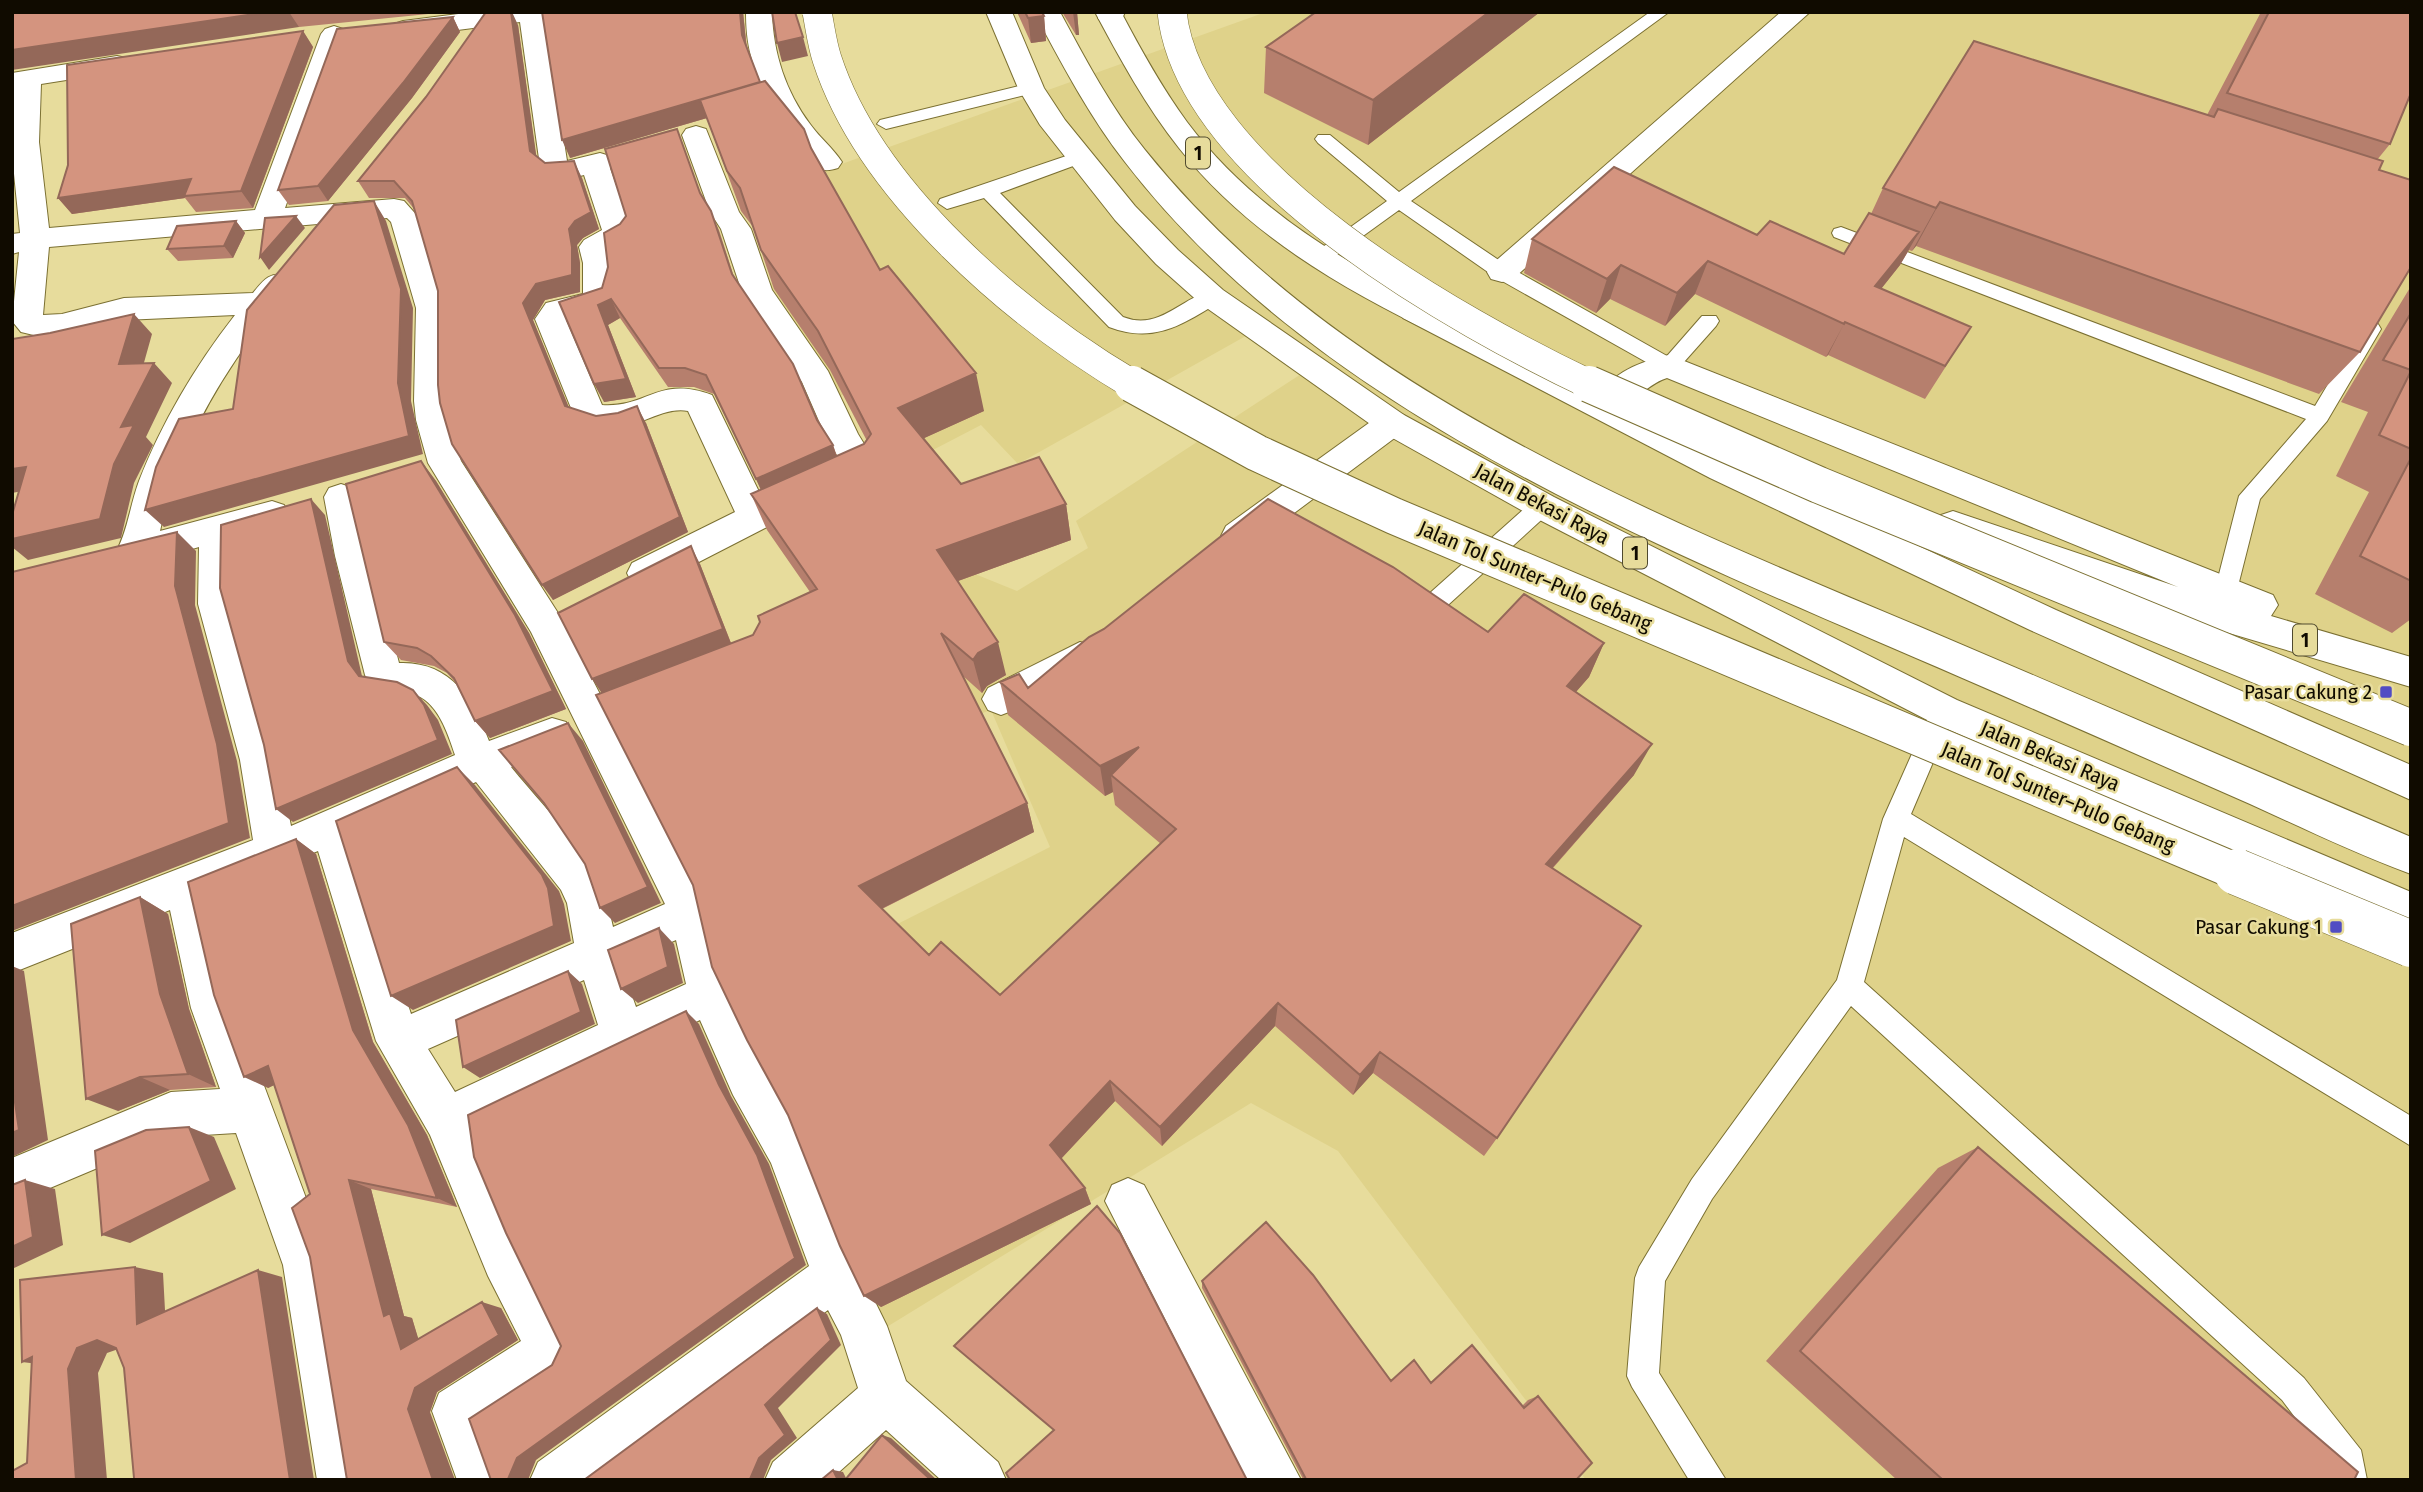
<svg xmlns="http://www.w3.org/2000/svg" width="2423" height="1492" viewBox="0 0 2423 1492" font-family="'Fira Sans Condensed',sans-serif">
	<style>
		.built { fill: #dfd28a }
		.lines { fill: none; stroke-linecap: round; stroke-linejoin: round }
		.service-casing { stroke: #7b7032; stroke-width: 2 }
		.minor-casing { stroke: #7b7032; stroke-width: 2 }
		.trunk-casing { stroke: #7b7032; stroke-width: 2 }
		.motorway-casing { stroke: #7b7032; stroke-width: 2 }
		.service { fill: #fff; fill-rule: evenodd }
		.minor { fill: #fff; fill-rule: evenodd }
		.trunk { fill: #fff; fill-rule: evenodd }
		.motorway { fill: #fff; fill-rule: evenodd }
		.motorway-bridge-far2-casing { stroke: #7b7032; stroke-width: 30; stroke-linecap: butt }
		.motorway-bridge-far1-casing { stroke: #7b7032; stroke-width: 38; stroke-linecap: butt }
		.motorway-bridge-casing { stroke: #7b7032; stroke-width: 47; stroke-linecap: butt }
		.motorway-bridge-far2 { stroke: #fff; stroke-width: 29 }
		.motorway-bridge-far1 { stroke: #fff; stroke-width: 36 }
		.motorway-bridge { stroke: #fff; stroke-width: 46 }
		.wall { fill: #b67f6d }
		.shaded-wall { fill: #946859 }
		.building { fill: #d4947f; stroke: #946859; stroke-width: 2 }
		.poi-dot { fill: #514cc3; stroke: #e7dc9c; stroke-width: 2.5 }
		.labels { text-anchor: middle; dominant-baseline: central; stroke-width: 5; stroke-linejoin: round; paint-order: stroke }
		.shield { fill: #e7dc9c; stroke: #504a2f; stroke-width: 2 }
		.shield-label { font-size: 19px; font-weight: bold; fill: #100b00 }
		.street-label { font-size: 21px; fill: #100b00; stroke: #e7dc9c }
		.poi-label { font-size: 21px; fill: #100b00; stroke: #e7dc9c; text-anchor: end }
	</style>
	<rect width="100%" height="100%" fill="#e7dc9c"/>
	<!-- built -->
	<path class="built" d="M1266,12H2411V1480H1586L1338,1151L1251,1103L877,1333L727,1010L1050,847L991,710L823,770L965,570L1017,591L1088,548L1076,521L1318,363L1260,328L1018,464L981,425L929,452L878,382L834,398L762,286L862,253L811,175Z"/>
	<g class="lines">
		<defs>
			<path id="service" d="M1650,12H1669L1411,201L1509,267L1667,356L1702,316H1716L1719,321L1716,326L1676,371H1662L1495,277L1399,210L1327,262H1313L1310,258L1313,254L1387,201L1318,143L1315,139L1318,135H1330L1399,192Z
				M1031,83L1040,88L1037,92L886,129L877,124L880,120Z
				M1078,152L1087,158L1084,162L1000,193L1123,317C1159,331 1180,299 1212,290L1219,292L1222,297L1219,302C1182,325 1154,344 1109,327L984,198L947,209L938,203L940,199Z
				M1841,227L2315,406L2364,324H2378L2381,329L2327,421L2260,499L2237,590L2234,596L2226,599L2218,596L2215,590L2239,496L2306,419L1834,237L1832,233L1834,229Z
				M1542,498L1550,500L1553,506L1550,512L1437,615L1429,617L1421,615L1418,608L1421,601L1534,500Z
				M1936,717L1945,720L1948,727L1911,814L2411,1116V1146L1904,837L1864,982L2304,1378L2361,1450L2367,1480H2335L2333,1468L2282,1400L1851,1006L1712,1199L1665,1281L1659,1373L1726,1480H1689L1632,1387L1627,1376L1635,1278L1639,1267L1692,1179L1837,980L1883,819L1927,720Z"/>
			<path id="minor" d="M474,12H549L545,17L567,161L600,153L610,156L614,162L610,168L633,234L628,241L610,251C615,270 621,303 599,312C588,316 576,316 566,320L602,405C648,408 658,375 712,395L763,500L843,465L826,437L802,382L742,292L721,229L710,212L682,135L686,129L696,126L706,129L739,212L751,229L772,290L828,371L858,434L880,470L875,479L767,527L658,583L645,587L632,583L627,573L632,563L735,512L688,411C660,406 634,432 605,429C596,429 586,424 577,421L573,413L535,319L546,303L583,294V263L579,247L584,240L602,230L584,175C568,179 550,182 540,166L520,22L403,37L394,34L390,29L394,24L403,21Z
				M746,12H772C773,53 786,92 810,124C820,138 833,148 842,162L838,168C831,170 824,172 817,167C790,148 759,87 751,56C747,41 746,27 746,12Z
				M1781,12H1810L1513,279L1502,282L1491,279L1487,272L1491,265Z
				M334,26L343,29L347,34L285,208L394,199L404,201L420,219L446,308V401L448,420L461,461L558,613L706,899L712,913L731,992L765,1063L805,1135L855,1261L887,1326L906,1381L998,1462L1006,1480H941L886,1430L830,1480H765L773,1462L858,1388L841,1335L828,1310L599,1480H530L538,1462L809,1266L771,1163L733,1095L700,1020L473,1129L522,1242L576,1350L568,1367L486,1421L509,1480H457L432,1411L439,1393L521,1341L488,1276L430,1135L376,1041L318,851L208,895L235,1008L331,1265L369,1480H317L283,1265L236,1133L171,1137L12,1204V1158L171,1092L220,1089L191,1008L170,910L12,973V933L253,840L240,760L198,604L199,547L134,566L122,562L116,552C128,530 130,505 139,481C162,422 196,365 235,315L124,320L62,336L42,337L21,332L12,321L19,252L12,254V234L20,233L12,154V73L117,56L126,58L130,64L126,70L117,72L41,84L39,142L49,228L255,210L321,34L325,29ZM387,218L391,222L416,308L414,401L416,420L428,463L531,632L665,904L613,927C601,862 551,816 511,767L566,746L571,734L566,722L552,718L489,741C473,698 450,661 399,663L371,556L358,497L353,488L341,484L329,488L324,497L335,556L365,675C379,702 390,689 412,694C437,699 448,734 455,755L291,826L278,760L234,604V538L284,523L289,514L284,505L272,501L160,531C175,460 208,397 251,338C264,320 281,303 293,283L289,276C270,271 264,279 253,293L124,298L62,314L43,315L49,247ZM476,782L561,890L567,903L574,943L411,1014L354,837ZM676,940L686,984L636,1007L621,964ZM584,980L598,1025L455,1092L428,1049Z
				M1392,411L1404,415L1408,423L1404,431L1250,546L1238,549L1226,546L1221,536L1226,526L1380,415Z
				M1080,642L1093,646L1098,657L1093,668L1014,710L1001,715L988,710L982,699L988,688Z
				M1128,1178L1144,1185L1301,1480H1247L1105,1201L1112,1185Z"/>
			<path id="trunk" d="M986,12H1012L1044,88L1065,120L1135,206L1178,250L1223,290L1404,415L1554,497L1957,700L2411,892V931L1931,722L1530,515L1380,431L1201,304L1156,264L1115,220L1040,125L1018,88Z
				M1095,12H1121C1141,50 1162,88 1187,122C1257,215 1359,272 1462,320L1467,328L1462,336L1451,339L1440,336C1342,289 1247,234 1179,148C1146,106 1120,59 1095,12Z
				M1669,355L2273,595L2278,605L2271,616L2411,657V687L2212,628L1941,533L1936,524L1941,515L1953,511L2178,587L1667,378C1641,386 1628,415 1601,407L1596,399C1611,373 1641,361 1669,355Z"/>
			<path id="motorway" d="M1034,12H1060C1086,60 1111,108 1145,150C1335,387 1646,512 1918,626C2083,696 2246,767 2411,837V874C2356,854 2303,828 2250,804C2154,762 2057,719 1960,677C1671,551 1323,419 1125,162C1089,116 1062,64 1034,12Z
				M1099,12H1125L1120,23L1111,26L1102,23L1098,18Z
				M1414,300L1734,460L2056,610L2411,765V800L2030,630L1710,478L1403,318L1399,311L1403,304Z"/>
		</defs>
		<!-- service casing -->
		<use href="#service" class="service-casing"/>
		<!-- minor casing -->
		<use href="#minor" class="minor-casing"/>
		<!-- trunk casing -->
		<use href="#trunk" class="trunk-casing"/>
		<!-- motorway casing -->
		<use href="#motorway" class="motorway-casing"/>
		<!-- service -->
		<use href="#service" class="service"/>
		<!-- minor -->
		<use href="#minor" class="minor"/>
		<!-- trunk -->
		<use href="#trunk" class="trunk"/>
		<!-- motorway -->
		<use href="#motorway" class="motorway"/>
		<defs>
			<path id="motorway-bridge-far2" d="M817,12C820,27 822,44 827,59C870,192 1018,317 1135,386
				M1172,12C1189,173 1460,323 1593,386"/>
			<path id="motorway-bridge-far1" d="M1132,384L1257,453L1394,516L2242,874
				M1589,384L1819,485L2411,728"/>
			<path id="motorway-bridge" d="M2237,872L2411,944"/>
		</defs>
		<!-- motorway-bridge-far2 casing -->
		<use href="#motorway-bridge-far2" class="motorway-bridge-far2-casing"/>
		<!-- motorway-bridge-far1 casing -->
		<use href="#motorway-bridge-far1" class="motorway-bridge-far1-casing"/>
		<!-- motorway-bridge casing -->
		<use href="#motorway-bridge" class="motorway-bridge-casing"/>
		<!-- motorway-bridge-far2 -->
		<use href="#motorway-bridge-far2" class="motorway-bridge-far2"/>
		<!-- motorway-bridge-far1 -->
		<use href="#motorway-bridge-far1" class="motorway-bridge-far1"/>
		<!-- motorway-bridge -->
		<use href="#motorway-bridge" class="motorway-bridge"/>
	</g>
	<!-- wall -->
	<path class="wall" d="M12,12H448L299,27Z
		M743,12L747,48L760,82L811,148L880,270L984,411L924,438L961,484L1066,504L1071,540L958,581L1006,675L987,686L982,693L963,676L1027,803L1034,832L882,909L929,955L1000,995L1161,844L1115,805L1113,792L1105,796L1008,715L1000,682L1028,688L1488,632L1604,643L1589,677L1576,692L1634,775L1553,868L1497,1138L1484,1156L1373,1073L1353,1095L1275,1026L1162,1146L1115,1101L1061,1159L1085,1188L1091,1204L881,1307L788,1115L693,885L602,693L700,564L731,643L753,635L810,592L767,530L751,494L761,489L714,394L694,387H668L620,318L608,325L636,397L604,402L602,288L701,195L719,230L734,277L833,445L837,456L864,444L867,441L830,370L774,289L753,227L741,211L707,118L570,158Z
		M1017,12H1042L1044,16L1046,41L1031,43Z
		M1062,12H1077L1079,35H1076Z
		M1316,12H1540L1368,145L1264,93L1266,47Z
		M2261,12H2411L2390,144L2377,160L2379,170L2360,352L2319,394L1916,246L1912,251L1909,250L1900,265L1881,289L1950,360L1925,399L1828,355L1826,357L1695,294L1665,326L1610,299L1596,313L1524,273L1532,239L1757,235L1844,254L1871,214L1883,188L2207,115Z
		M453,17L460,32L412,98L328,201L289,205L278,190Z
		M518,25L536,156L545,163L582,178L599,229L583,238L577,245L580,263V292L545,300L533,320L568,407L596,416L646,423L688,532L553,600L438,291L415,210L405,198H369L358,181L426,97Z
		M303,31L313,47L253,208L196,212L185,198L72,214L58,198Z
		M236,221L245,233L233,258L178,261L167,249Z
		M2411,286V619L2392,633L2315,594L2369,492L2336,476L2368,412L2341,402Z
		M421,461L436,481L529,633L566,709L490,738L475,721L455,682L447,673L434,666L401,660L384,642Z
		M296,839L316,854L373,1042L427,1135L457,1207L371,1189L404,1316L412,1318L418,1339L501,1308L518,1340L437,1392L430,1412L310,1194L274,1085L268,1088Z
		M140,897L168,914L189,1009L216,1087L170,1090L118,1111Z
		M1978,1147L2354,1480H1897L1766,1361L1938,1168Z
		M1202,1281L1391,1381L1431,1382L1465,1350L1472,1345L1522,1406L1528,1400L1538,1396L1592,1463L1303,1479L1202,1288Z"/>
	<!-- shaded-wall -->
	<path class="shaded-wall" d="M268,12H289L299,27L12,70V50Z
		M511,12H512L518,25L538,168L530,151Z
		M740,12H743L747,53L742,35Z
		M1073,12H1077L1079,35H1076Z
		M1489,12H1540L1368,145L1373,100Z
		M1044,16L1046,41L1031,43L1028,18Z
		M453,17L460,32L412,98L328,201L318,186Z
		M303,31L313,47L253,208L241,191Z
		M803,37L808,56L782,62L777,43Z
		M700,100L707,118L570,158L562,140Z
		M574,161L582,178L599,229L583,238L577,245L580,263V292L545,300L533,320L575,422L565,406L523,303L569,229Z
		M191,179L184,196L185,198L72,214L58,198Z
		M374,201L386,221L413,308L411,401L423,454L164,527L145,510L398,383Z
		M1940,202L1916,246L1912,251L1936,208Z
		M296,216L305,228L269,270L260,257Z
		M236,221L245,233L233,258L224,246Z
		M1919,232L1900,265L1857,319L1875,286Z
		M1708,261L1695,294L1665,326L1677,293Z
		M1621,265L1610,299L1596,313L1607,279Z
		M611,299L620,318L608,325L636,397L604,402L594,384L598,305Z
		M134,314L152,334L138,384L119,364Z
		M1845,322L1828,355L1826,357L1844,324Z
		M154,363L172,383L146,437L153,445L134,483L121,538L28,560L12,547V539L121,427Z
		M976,373L984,411L909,445L898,408Z
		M637,406L646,423L688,532L553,600L542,585Z
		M833,445L839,464L764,497L756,479Z
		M421,461L436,481L529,633L566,709L490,738L475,721Z
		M26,467L48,486L12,493V469Z
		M311,499L325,515L362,676L374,691L359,676L348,661Z
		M1066,504L1071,540L947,585L937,550Z
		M177,532L196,551L195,605L237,761L250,838L12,931V906L175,586Z
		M691,546L700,564L732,646L603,695L592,679Z
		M998,642L1006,675L987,686L982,693L973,660L978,653Z
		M1604,643L1589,677L1553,718L1567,686Z
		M413,690L427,705L438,720L452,754L293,822L276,809Z
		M568,723L583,741L661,903L615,923L600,908Z
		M1652,744L1634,775L1532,891L1546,864Z
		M1139,747L1111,775L1113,792L1105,796L1100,766Z
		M457,767L475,785L559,891L564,904L571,941L413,1010L391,996Z
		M1027,803L1034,832L873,913L859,886Z
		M296,839L316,854L373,1042L427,1135L457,1207L437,1198L353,1030Z
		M140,897L168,914L189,1009L216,1087L188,1074L160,994Z
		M659,928L674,944L683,983L638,1003L621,989Z
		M12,966L24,971L48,1140L12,1157Z
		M568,971L582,984L595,1024L480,1078L463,1067Z
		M1278,1003L1275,1026L1162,1146L1160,1127Z
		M686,1011L699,1024L731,1096L769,1164L806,1265L536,1460L528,1480L508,1479L517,1458L719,1085Z
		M1380,1052L1373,1073L1353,1095L1360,1075Z
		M268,1066L291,1077L268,1088L244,1077Z
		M140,1077L170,1090L118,1111L86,1099Z
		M1110,1081L1115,1101L1057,1163L1050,1145Z
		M189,1127L214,1137L236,1189L130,1243L102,1235Z
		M25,1180L55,1189L63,1245L12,1269V1247Z
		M349,1180L371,1189L404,1316L412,1318L423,1354L401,1349L384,1316Z
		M1085,1188L1091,1204L881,1307L864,1296Z
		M135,1267L163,1273L166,1329L137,1324Z
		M258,1270L282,1277L314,1480L289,1479Z
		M482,1302L501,1308L518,1340L437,1392L430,1412L455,1480H433L408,1409L415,1388Z
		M817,1308L827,1314L841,1345L778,1408L797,1438L771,1460L763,1480L750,1479L765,1405Z
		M97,1340L127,1346L107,1353L98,1373L107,1480H76L68,1369L77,1348Z
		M32,1357L54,1366L22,1362Z
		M882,1435L891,1438L937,1480H931Z
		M833,1470L843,1472L847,1480H838Z"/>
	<!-- building -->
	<path class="building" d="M12,12H268L12,50Z
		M486,12H511L530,151L545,163L574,161L591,212L575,221L569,229L572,247V275L536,284L523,303L565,406L596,416L618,413L637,406L680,517L542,585L452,444L440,403L438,385V291L412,201L394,181H358L426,97Z
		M542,12H740L742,35L760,82L562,140Z
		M772,12H795L803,37L777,43Z
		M1025,12H1042L1044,16L1028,18Z
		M1316,12H1489L1373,100L1266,47Z
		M2269,12H2411V93L2390,144L2227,93Z
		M453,17L403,83L318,186L278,190L337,29Z
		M303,31L241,191L184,196L191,179L58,198L68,165L67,65Z
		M1974,41L2214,117L2218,109L2383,161L2379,170L2411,180V267L2360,352L1940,202L1936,208L1883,188Z
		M765,81L804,129L811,148L880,270L888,266L976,373L898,408L961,484L1039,457L1066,504L937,550L998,642L978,653L973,660L941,633L1027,803L859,886L929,955L941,942L1000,995L1176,829L1111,775L1139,747L1100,766L1000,682L1019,674L1028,688L1089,637L1104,629L1268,499L1393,567L1488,632L1524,594L1604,643L1567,686L1652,744L1546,864L1641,926L1497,1138L1380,1052L1360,1075L1278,1003L1160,1127L1110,1081L1050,1145L1085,1188L864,1296L840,1246L788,1115L747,1040L712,967L693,885L596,695L753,635L760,622L758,616L817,589L751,494L864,444L871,434L818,331L761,250L740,188L727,171L700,100Z
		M677,129L700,193L711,211L732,274L793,364L817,420L833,445L756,479L706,375L685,368H659L611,299L598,305L626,379L594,384L559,302L602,288L608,267L604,233L620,224L626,216L605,149Z
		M1614,167L1757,235L1770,221L1844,254L1869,213L1919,232L1875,286L1971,327L1945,366L1845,322L1844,324L1708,261L1677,293L1621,265L1607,279L1532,239Z
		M374,201L401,289L398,383L409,436L145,510L156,467L179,419L233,409L247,310L334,205Z
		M296,216L260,257L265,218Z
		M236,221L224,246L167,249L177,226Z
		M2411,313V370L2383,360Z
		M134,314L119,364L154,363L121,427L134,425L114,464L100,519L12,539V515L26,467L12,469V339L50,333Z
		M2411,371V449L2379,435Z
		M2411,458V581L2360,556Z
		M421,461L515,615L553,691L475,721L454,678L431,656L417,648L384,642L346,484Z
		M311,499L348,661L359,676L397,682L413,690L424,705L438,740L276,809L264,745L220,588L221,525Z
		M177,532L175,586L217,744L229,823L12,906V572Z
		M691,546L723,629L592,679L558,613Z
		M568,723L648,887L600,908L585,864L544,803L499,750Z
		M457,767L542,875L548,888L554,926L391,996L336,821Z
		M296,839L353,1030L408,1125L437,1198L349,1180L384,1316L390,1313L401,1349L482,1302L499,1335L415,1388L408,1409L433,1480H347L310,1257L292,1208L310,1194L268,1066L244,1077L214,995L188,882Z
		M140,897L160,994L188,1074L140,1077L86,1099L71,924Z
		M659,928L668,967L621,989L608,950Z
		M568,971L581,1012L463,1067L456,1020Z
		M686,1011L719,1085L757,1155L795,1258L517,1458L508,1479L538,1480H491L469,1419L552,1365L561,1346L506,1233L474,1157L468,1115Z
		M12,1082L19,1130L12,1133Z
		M189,1127L211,1181L102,1235L95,1151L146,1130Z
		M1978,1147L2358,1472L2354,1480H1943L1800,1351Z
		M25,1180L33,1237L12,1247V1185Z
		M1097,1206L1120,1233L1247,1480H1010L1006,1473L1054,1430L954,1346Z
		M1266,1222L1313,1275L1391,1381L1414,1360L1431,1383L1472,1345L1524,1408L1538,1396L1592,1463L1576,1480H1285L1306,1479L1202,1281Z
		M135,1267L137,1324L258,1270L290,1480H132L134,1478L124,1368L116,1348L97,1340L77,1348L68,1369L76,1480H12V1471L27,1463L32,1357L22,1362L20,1280Z
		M817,1308L831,1340L765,1405L785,1435L759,1458L750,1479L770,1480H584Z
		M882,1435L931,1480H845Z
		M833,1470L838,1480H821Z"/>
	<!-- markers -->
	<g class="poi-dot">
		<rect x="2379" y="685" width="14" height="14" rx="3.5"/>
		<rect x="2329" y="920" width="14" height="14" rx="3.5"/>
	</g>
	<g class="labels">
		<!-- shield labels -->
		<g class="shield">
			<rect x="1186" y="137.5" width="24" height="31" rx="5"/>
			<rect x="1623" y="537.5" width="24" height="31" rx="5"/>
			<rect x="2293" y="624.5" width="24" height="31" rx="5"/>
		</g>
		<g class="shield-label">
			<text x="1198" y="153">1</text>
			<text x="1635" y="553">1</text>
			<text x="2305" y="640">1</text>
		</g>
		<!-- street labels -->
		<g class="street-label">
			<text transform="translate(1542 504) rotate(28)">Jalan Bekasi Raya</text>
			<text transform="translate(1535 576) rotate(23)">Jalan Tol Sunter–Pulo Gebang</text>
			<text transform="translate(2050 756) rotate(23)">Jalan Bekasi Raya</text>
			<text transform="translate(2058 797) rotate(23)">Jalan Tol Sunter–Pulo Gebang</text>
		</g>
		<!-- poi labels -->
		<g class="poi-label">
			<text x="2372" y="692">Pasar Cakung 2</text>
			<text x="2322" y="927">Pasar Cakung 1</text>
		</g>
	</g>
	<!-- border -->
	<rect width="2423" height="1492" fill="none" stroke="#100b00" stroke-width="28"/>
</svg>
